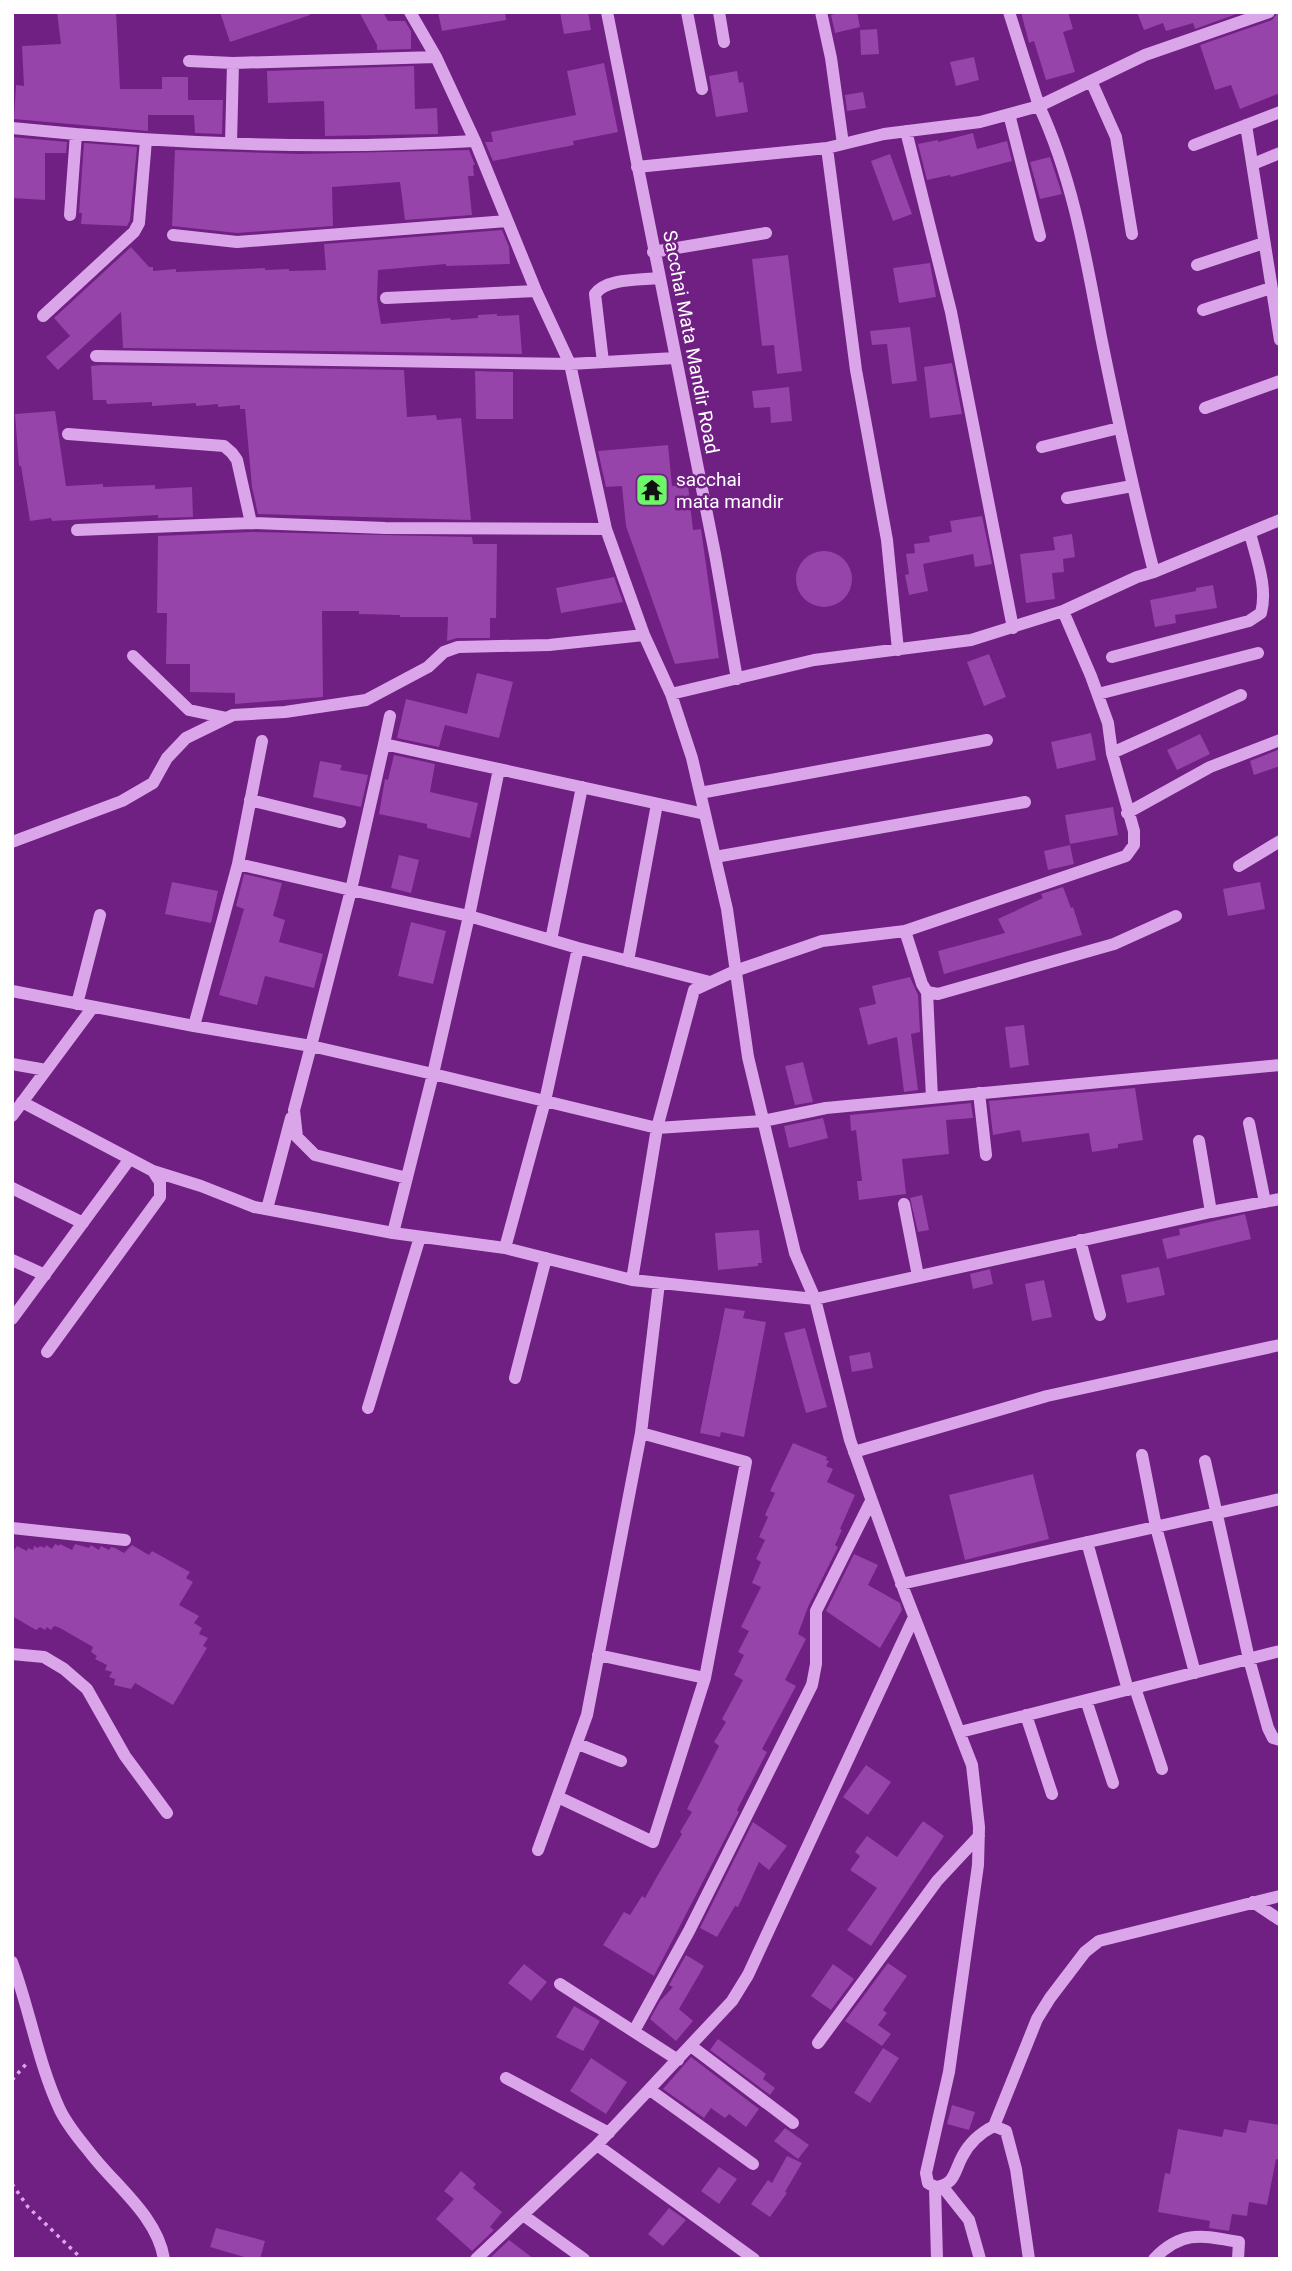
<svg xmlns="http://www.w3.org/2000/svg" width="1292" height="2271" viewBox="0 0 1292 2271" font-family="Roboto,sans-serif">
	<style>
		.building { fill: #9643aa }
		.lines { fill: none; stroke-linecap: round; stroke-linejoin: round }
		.path { stroke: #dba6e9; stroke-width: 3.5; stroke-dasharray: 3.5 5; stroke-linecap: butt }
		.minor { stroke: #dba6e9; stroke-width: 12 }
		.labels { text-anchor: middle; dominant-baseline: central; stroke-width: 5; stroke-linejoin: round; paint-order: stroke }
		.street-label { font-size: 19px; fill: #fff; stroke: #701f83 }
		.poi-label { font-size: 19px; fill: #fff; stroke: #701f83; text-anchor: start }
	</style>
	<rect width="100%" height="100%" fill="#701f83"/>
	<!-- building -->
	<path class="building" d="M57,12H116L120,89H162V77H188V100H223L222,134L195,133L194,115H148V131L14,119L16,85L24,86L22,46L61,44Z
		M220,12H309L310,15L230,42Z
		M359,12H383L388,21H405L411,31V49L377,50V45Z
		M438,12H505L506,20L442,31Z
		M560,12H588L591,30L564,34Z
		M842,12H857L860,27L835,33L831,15Z
		M1021,12H1068L1073,29L1063,32L1075,72L1046,80L1034,41L1029,43Z
		M1137,12H1242L1195,29L1193,23L1166,31L1163,23L1144,30Z
		M1278,12H1280V93L1240,109L1231,85L1215,90L1200,45L1272,20Z
		M877,29L879,54L861,55L860,30Z
		M974,57L979,80L956,86L950,62Z
		M604,63L618,132L573,141L574,145L493,161L485,142H493L491,132L576,115L567,71Z
		M414,66L415,109L437,108L438,134L325,136L324,101L268,103L267,71Z
		M737,71L739,83L743,82L748,112L716,117L709,76Z
		M863,92L866,108L847,111L845,95Z
		M973,133L977,149L1007,141L1012,161L951,177L950,175L927,180L918,144L938,140V142Z
		M12,137L67,142L66,153H45V200L12,198Z
		M84,143L137,147L130,220L127,226L81,224L82,213H79Z
		M175,150L301,154L469,150L475,165H473L474,176H468L472,215L405,220L400,182L332,187L333,226L237,233L172,226Z
		M890,154L912,214L893,221L871,161Z
		M1050,157L1062,194L1040,199L1030,162Z
		M502,230L509,247L510,264L446,266V264L378,270L377,299L381,324L450,318L451,320L478,318V315L497,314V316L519,315L522,354L123,348L121,312L58,370L46,357L70,336L54,318L131,247L149,267H153V271L176,269V272L265,268V270L289,269V271L326,270L324,244Z
		M788,255L802,371L777,374L774,345L762,346L752,259Z
		M930,263L936,297L899,303L893,268Z
		M910,327L917,381L892,384L887,344L872,345L870,331Z
		M952,363L962,414L930,418L924,367Z
		M101,365L404,370L407,417L436,415L437,420L461,418L471,520L258,514L252,487L245,409H240V405L218,407V404L196,406V403L152,406V402L107,404L106,400H93L91,366Z
		M475,371L513,372V419H476Z
		M789,387L792,421L771,423L770,407L754,408L752,391Z
		M55,411L66,486L103,484V487L155,485V489L192,487L193,517L158,518V515L52,521L51,518L30,521L21,466H19L15,414Z
		M668,445L672,486L688,485L693,530L701,529L719,658L675,664L626,526L622,486L606,487L598,451Z
		M982,516L992,564L975,567L973,554L923,564L928,591L909,595L905,575L909,574L906,554L915,553L914,544L930,542L929,536L952,532L950,521Z
		M251,532L472,537L473,544H497L496,618H490V638H457L447,641L448,617H400V615L359,614V611H322L323,697L235,704V693L190,692V664H166L167,613H157L158,536Z
		M1072,534L1075,557L1063,559L1064,572L1052,573L1055,599L1026,603L1020,554L1055,550L1053,537Z
		M796 579a28 28 0 1 1 56 0a28 28 0 1 1-56 0Z
		M614,577L623,602L561,613L556,588Z
		M1213,585L1217,608L1175,615L1176,623L1155,627L1150,600L1196,591V588Z
		M989,654L1006,697L984,706L967,662Z
		M477,673L513,682L499,738L445,725L439,747L397,738L406,699L467,714Z
		M1091,733L1096,760L1057,769L1051,742Z
		M1200,734L1210,754L1177,770L1167,750Z
		M1280,749V766L1254,775L1250,761Z
		M394,755L435,764L430,792L478,803L470,838L427,828V824L379,814L385,779L388,780Z
		M320,761L342,765L340,770L368,775L361,807L313,797Z
		M1113,807L1118,835L1070,844L1065,815Z
		M1070,845L1074,864L1048,870L1044,851Z
		M399,855L419,860L411,893L391,888Z
		M244,874L282,883L273,916L285,920L279,942L323,954L314,988L265,976L257,1005L219,995L244,909L236,906Z
		M172,882L218,891L211,923L165,914Z
		M1260,882L1265,909L1228,916L1223,889Z
		M1063,887L1071,908L1073,907L1082,935L944,974L938,951L1005,933L998,919L1043,898L1041,894Z
		M411,922L446,931L433,984L398,976Z
		M910,977L918,995L920,1032L911,1034L918,1090L904,1092L897,1037L868,1045L859,1008L876,1004L872,986Z
		M1024,1025L1029,1065L1010,1068L1005,1027Z
		M803,1062L813,1102L795,1105L785,1066Z
		M1135,1088L1143,1140L1118,1144V1148L1092,1152L1089,1133L1022,1142L1020,1130L993,1135L989,1101Z
		M971,1103L973,1118L946,1120L949,1154L902,1159L906,1194L859,1200L857,1181H862L856,1130L851,1131L850,1115Z
		M823,1118L828,1138L789,1148L784,1126Z
		M922,1195L929,1230L918,1232L910,1198Z
		M1245,1214L1251,1239L1167,1259L1162,1239L1180,1235L1179,1229Z
		M759,1230L762,1263H758V1266L718,1270L715,1233Z
		M1159,1267L1165,1295L1127,1303L1121,1275Z
		M990,1269L993,1284L973,1289L970,1274Z
		M1044,1280L1052,1317L1032,1321L1025,1284Z
		M725,1308L745,1311L743,1318L766,1322L744,1437L721,1432L720,1437L700,1433Z
		M805,1328L827,1407L806,1413L784,1333Z
		M870,1352L873,1368L852,1372L849,1356Z
		M793,1443L827,1457L826,1460L829,1461L826,1466L833,1469L827,1482L855,1495L840,1529L842,1530L835,1545L838,1547L808,1607L798,1634L806,1639L785,1680L796,1686L762,1749L767,1752L737,1810L739,1812L654,1976L603,1945L624,1912L630,1915L642,1896L645,1898L659,1873L682,1834L680,1832L692,1812L687,1809L719,1746L714,1742L726,1722L722,1719L743,1680L734,1675L744,1655L738,1652L749,1631L741,1627L761,1587L752,1583L761,1562L756,1559L765,1540L759,1537L768,1517L765,1515L775,1493L770,1491Z
		M1033,1474L1049,1539L965,1560L949,1495Z
		M55,1544L59,1546L60,1544L72,1550L75,1544L89,1548L91,1545L99,1550L101,1546L109,1550L111,1547L115,1548L124,1553L132,1545L149,1555L152,1551L190,1572L186,1578L193,1582L179,1605L199,1616L194,1623L202,1628L199,1634L208,1638L203,1646L207,1648L173,1705L135,1683L131,1689L114,1685L115,1679L109,1677L112,1672L105,1670L107,1665L95,1659L97,1656L91,1652L93,1647L60,1628L54,1626L51,1630L47,1627L45,1630L40,1627L36,1630L12,1616V1553L17,1546L27,1551L28,1548L33,1550L34,1546L38,1548L40,1546L45,1548L46,1545L52,1549Z
		M854,1554L878,1565L868,1585L900,1603L902,1610L880,1648L826,1611Z
		M866,1765L891,1782L868,1815L843,1797Z
		M923,1821L944,1836L871,1946L847,1930L877,1888L850,1870L860,1856L855,1852L867,1836L897,1857Z
		M753,1822L787,1846L769,1870L759,1862L738,1907L735,1906L717,1937L700,1928Z
		M686,1955L704,1966L679,2009L693,2021L676,2041L650,2019L660,2001L673,1987L669,1985Z
		M888,1963L907,1976L883,2010L887,2013L878,2025L891,2034L882,2046L845,2021Z
		M524,1964L547,1982L531,2001L508,1983Z
		M833,1964L854,1979L831,2010L811,1996Z
		M574,2006L600,2021L583,2051L556,2037Z
		M718,2039L766,2074L763,2079L775,2088L770,2095L710,2050Z
		M883,2048L899,2058L870,2103L854,2093Z
		M691,2057L759,2109L746,2127L729,2114L725,2118L711,2108L704,2118L663,2089Z
		M591,2058L627,2082L606,2114L570,2091Z
		M952,2105L975,2112L969,2130L947,2124Z
		M1249,2120L1280,2125V2160L1276,2159L1267,2205L1249,2202L1247,2216L1232,2214L1229,2231L1209,2228L1210,2221L1158,2212L1165,2173L1170,2174L1178,2129L1222,2137L1224,2129L1246,2133Z
		M785,2128L809,2145L798,2159L774,2141Z
		M787,2156L802,2163L785,2192L787,2193L770,2217L751,2204L768,2180L772,2183Z
		M719,2167L737,2179L719,2204L701,2191Z
		M461,2171L476,2184L473,2188L502,2212L490,2227L494,2230L472,2251L436,2219L454,2199L444,2191Z
		M669,2208L686,2220L663,2246L648,2234Z
		M216,2228L265,2241L260,2259H251L210,2247Z
		M509,2240L534,2259H489Z"/>
	<g class="lines">
		<!-- path -->
		<path class="path" d="M12,2080L27,2063
			M12,2184L28,2207L82,2259"/>
		<!-- minor -->
		<path class="minor" d="M410,12L436,57L475,141L536,291L570,364L606,529L644,635L671,694L814,660L971,640L1063,611L1137,577L1154,572L1280,520
			M607,12L715,554L737,679
			M687,12L702,89
			M719,12L724,42
			M821,12L831,58L843,144
			M189,61L233,63L436,57
			M1091,81L1116,137L1132,234
			M1009,114L1040,236
			M1246,125L1280,340
			M12,128C166,144 320,150 475,141
			M906,131L951,312L1013,628
			M231,143L233,63
			M1194,145L1280,112
			M827,148L856,370L887,540L898,650
			M1253,164L1280,153
			M637,167L827,148L884,134L980,122L1039,106L1009,12
			M70,215L76,134
			M173,235L237,242L507,221
			M653,252L766,233
			M1197,265L1264,243
			M386,298L536,291
			M1203,310L1271,288
			M43,316L134,232L139,223L146,140
			M96,356L570,364L675,358
			M603,362L595,294C606,278 640,280 658,278
			M1205,408L1280,381
			M68,434L224,446L232,453L237,460L251,523
			M1042,447L1119,428
			M1067,498L1132,486
			M77,530L251,523L385,528L606,529
			M1154,572C1134,494 1117,416 1101,337C1086,258 1073,179 1039,106L1145,55L1269,12
			M1063,611L1091,676L1108,723L1112,753L1134,831V845L1126,856L905,931L822,941L735,971L694,990L657,1128L632,1280L815,1299L1211,1212L1280,1199
			M133,656L189,710L227,718
			M1112,657L1249,621L1261,613C1268,587 1256,558 1250,533
			M671,694L692,758L727,909L748,1057L795,1253L815,1299L850,1440L905,1593L972,1765L979,1827L978,1865L949,2072L926,2173L928,2183L935,2187C955,2185 954,2172 962,2157C969,2143 980,2133 994,2126L1006,2131L1016,2169L1029,2259
			M1098,694L1258,653
			M384,744L390,716
			M1112,753L1241,695
			M499,769L469,916L578,948L710,982
			M700,793L987,740
			M250,800L340,822
			M1127,813L1210,767L1280,740
			M12,842L122,801L153,783L167,758L186,738L233,715L285,712L366,700L428,667L444,652L458,647L549,645L644,635
			M715,857L1025,802
			M238,864L262,741
			M1239,866L1280,841
			M351,890L469,916L433,1074L311,1046Z
			M905,931L922,984L927,992L938,994L1114,944L1176,916
			M551,940L582,787
			M628,961L657,804
			M12,991L194,1026
			M927,992L932,1098
			M77,1004L100,915
			M12,1064L46,1070
			M979,1093L986,1155
			M22,1102L153,1171L160,1182V1197L47,1352
			M12,1116L93,1007
			M1249,1123L1265,1202
			M1199,1141L1211,1212
			M153,1171L201,1186L254,1207L393,1233
			M407,1178L315,1155L297,1137L294,1110L311,1046L194,1026L238,864L351,890L384,744L705,814
			M12,1188L83,1223
			M904,1204L918,1276
			M267,1209L291,1118
			M1080,1240L1100,1315
			M505,1248L545,1101L578,948
			M12,1260L45,1275
			M632,1280L505,1248L393,1233L433,1074L657,1128L763,1121L826,1108L1280,1065
			M12,1319L129,1160
			M515,1378L546,1258
			M368,1408L420,1237
			M854,1452L1047,1396L1280,1345
			M1142,1455L1156,1527L1195,1673
			M1205,1461L1249,1659L1268,1728L1273,1738L1280,1740
			M12,1528L125,1540
			M1087,1542L1128,1690
			M901,1584L1280,1499
			M12,1654L44,1657L64,1669L87,1689L125,1756L167,1813
			M598,1655L705,1678
			M1135,1688L1162,1769
			M1086,1700L1113,1783
			M1026,1715L1052,1794
			M960,1732L1280,1651
			M578,1744L621,1761
			M558,1797L653,1842L705,1678L746,1462L641,1433
			M538,1850L587,1715L641,1433L659,1283
			M1253,1902L1280,1920
			M12,1962C30,2010 38,2063 60,2110C67,2124 78,2138 88,2150C113,2184 157,2215 164,2259
			M560,1984L678,2060
			M634,2031L689,1931L812,1685L816,1664V1611L871,1501
			M818,2043L937,1881L979,1836
			M691,2046L793,2123
			M506,2078L609,2133
			M650,2090L753,2164
			M994,2126L1037,2019L1050,1998L1085,1952L1099,1941L1280,1896
			M597,2145L754,2259
			M942,2186L969,2220L980,2259
			M935,2187L937,2259
			M523,2215L584,2259
			M476,2259L597,2145L732,2001L748,1975L914,1617
			M1154,2259C1182,2229 1204,2236 1239,2242L1238,2259"/>
	</g>
	<!-- icons -->
	<defs>
		<symbol id="temple-square" viewBox="-11 -11 22 22"><rect x="-9" y="-9" width="18" height="18" rx="4" fill="#6cf766" stroke="#701f83"/><path d="M0-6L5-2H3V0L6.5 2.5H4V6H1.5V3h-3V6H-4V2.5H-6.5L-3 0V-2H-5Z" fill="#111"/></symbol>
	</defs>
	<g fill-rule="evenodd">
		<use href="#temple-square" x="633" y="471" width="38" height="38"/>
	</g>
	<g class="labels">
		<!-- street labels -->
		<g class="street-label">
			<text transform="translate(691 342) rotate(79)">Sacchai Mata Mandir Road</text>
		</g>
		<!-- poi labels -->
		<g class="poi-label">
			<text x="676" y="479">sacchai<tspan x="676" dy="22">mata mandir</tspan></text>
		</g>
	</g>
	<!-- border -->
	<rect width="1292" height="2271" fill="none" stroke="#ffffff" stroke-width="28"/>
</svg>
